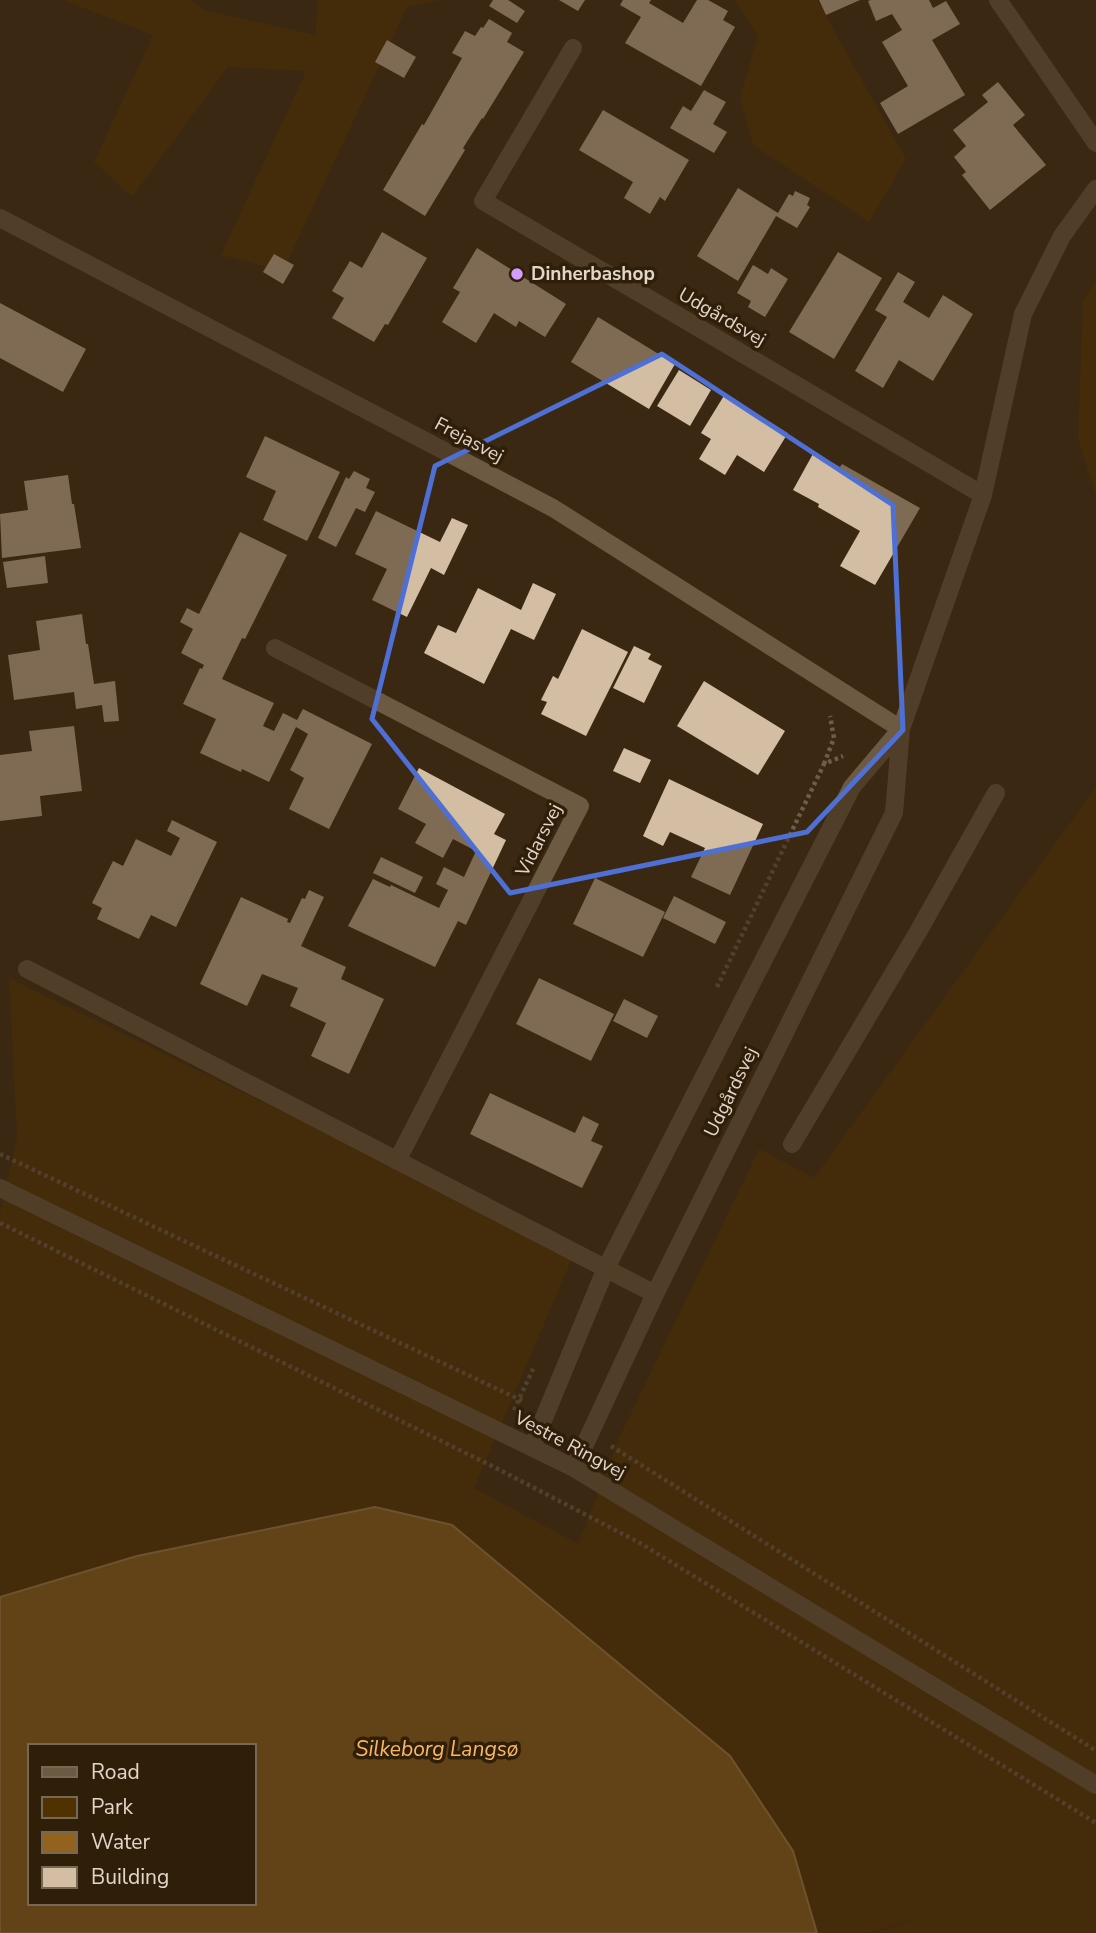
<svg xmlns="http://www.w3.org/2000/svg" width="1096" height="1933" viewBox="0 0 1096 1933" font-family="'Nunito Sans',sans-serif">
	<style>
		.green { fill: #503100 }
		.water { fill: #93631e; stroke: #aa8651; stroke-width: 2; fill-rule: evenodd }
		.building { fill: #d3bda3 }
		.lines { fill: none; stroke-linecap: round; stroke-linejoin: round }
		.path { stroke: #6d5d4a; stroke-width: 4.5; stroke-dasharray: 3.5 3.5; stroke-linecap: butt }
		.lane { stroke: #6d5a43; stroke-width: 18 }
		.street { stroke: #6d5a43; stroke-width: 18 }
		.secondary { stroke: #6d5a43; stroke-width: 18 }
		.marked { fill: none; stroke: #4e70d4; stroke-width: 5; stroke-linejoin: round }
		.poi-dot { fill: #d29dfd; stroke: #2f1f09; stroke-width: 2.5 }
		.labels { text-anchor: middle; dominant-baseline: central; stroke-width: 7; stroke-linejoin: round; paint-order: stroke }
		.poi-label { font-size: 19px; font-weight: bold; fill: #e1d6c9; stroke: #2f1f09; text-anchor: start }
		.street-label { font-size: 19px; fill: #e1d6c9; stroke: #2f1f09 }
		.water-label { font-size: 21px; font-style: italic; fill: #fbb864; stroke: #2f1f09 }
	</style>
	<rect width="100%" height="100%" fill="#3a2813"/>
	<!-- green -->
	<path class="green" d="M63,0H190L204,10L315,35L318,0H441L407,7L283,271L221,255L306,71L228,67L132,197L94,162L153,35Z
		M735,0H817L906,159L869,222L753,145L740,98L758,37Z
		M1096,282V495L1078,439L1083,300Z
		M1096,787V1933H874L917,1919L867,1933H817L793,1851L137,1556L0,1597V1213L17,1138L9,978L574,1254L474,1488L578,1544L621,1434L759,1149L814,1178Z"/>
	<!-- water -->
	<path class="water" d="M375,1507L452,1525L730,1756L793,1851L817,1933H0V1597L137,1556ZM30,1746H254V1903H30Z"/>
	<!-- building -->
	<path class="building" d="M493,0H508L525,11L517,23L489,6Z
		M559,0H585L578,11Z
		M623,0H651L649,3L683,23L697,0H708L728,11L723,20L735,27L701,86L625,43L641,17L620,5Z
		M819,0H860L826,15Z
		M871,0H929L933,8L946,1L960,24L932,40L965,95L898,134L880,103L908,86L882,42L902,30L892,14L876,21L868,1Z
		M489,19L512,33L507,42L524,52L483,119L482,118L463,148L465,150L425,216L383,190L422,124L424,125L462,58L452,53L465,31L475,36L481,27L483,28Z
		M387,40L416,57L404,78L375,62Z
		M998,82L1025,115L1013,125L1046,165L990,210L962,175L966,172L954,157L966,146L953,130L988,102L982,95Z
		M704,90L726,102L713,124L727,132L714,153L670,128L683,106L691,111Z
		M603,110L689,160L665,201L660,197L650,214L624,198L633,182L579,150Z
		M738,188L778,213L789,194L793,196L795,191L810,198L807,205L810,207L797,228L776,216L738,281L697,256Z
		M382,232L427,258L388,325L385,324L374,342L332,318L344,298L332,291L350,261L362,268Z
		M477,248L566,304L545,337L519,321L516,327L494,313L476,343L442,322L460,292L453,288Z
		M838,252L882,278L834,359L789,332Z
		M274,254L294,265L283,284L263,272Z
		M753,265L768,274L771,268L788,279L765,317L748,307L751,301L737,293Z
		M898,272L915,282L903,302L929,318L943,295L973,314L933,381L899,360L883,388L855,371L887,317L875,310Z
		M0,303L86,349L63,392L0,358Z
		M598,317L675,364L649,409L571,362Z
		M679,370L711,390L690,426L657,406Z
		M725,394L788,433L764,472L737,455L725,475L699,459L711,439L701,433Z
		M265,436L340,472L307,541L263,520L276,491L246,477Z
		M814,452L840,467L842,464L920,508L875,585L840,566L860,531L818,507L819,504L793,490Z
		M354,471L370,479L366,488L375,492L365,512L356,508L336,547L318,538L346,477L349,479Z
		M68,475L72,504H74L81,548L2,558L0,514L28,510L24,481Z
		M376,511L440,542L452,518L468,525L444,575L431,568L407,617L372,600L387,569L355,554Z
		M240,532L287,555L245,639L242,638L222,679L274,703L263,726L274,731L283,713L297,720L303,709L372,744L329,829L289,809L304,778L290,770L308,734L296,727L269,782L242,769L241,772L200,753L216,719L183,704L200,668L202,669L204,665L181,653L193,629L180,622L187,608L199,614Z
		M45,556L48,583L7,588L3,562Z
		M533,583L556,594L534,640L511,629L484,684L424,653L438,625L456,633L478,588L521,610Z
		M82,614L86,644H88L94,684L115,681L119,721L104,722L102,705L76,709L74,692L14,700L8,655L40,650L36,621Z
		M582,629L628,652L586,736L541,714L547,702L541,700L553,676L558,679Z
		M634,646L651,654L648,659L662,666L644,703L613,688Z
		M704,681L785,731L758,775L677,726Z
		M74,726L82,791L40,796L42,816L0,821V755L32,751L29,731Z
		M624,748L651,760L640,783L613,771Z
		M419,768L505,814L494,834L506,840L466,925L458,921L435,967L348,926L373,879L390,887L391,885L439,908L448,890L436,884L444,867L464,877L476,851L453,839L443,858L415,843L426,824L398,809Z
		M669,779L763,824L730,895L691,877L705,848L670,832L663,846L643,836Z
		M172,820L217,842L176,927L151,915L139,939L97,919L102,908L92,903L113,861L123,866L136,839L171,856L180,838L167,831Z
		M381,857L423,877L415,893L373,873Z
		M595,878L665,912L643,957L573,924Z
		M309,890L324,897L301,946L346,967L341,979L384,999L349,1074L311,1056L326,1023L290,1006L298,988L262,974L247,1006L200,984L241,897L288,919L287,922L290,923L302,898L305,899Z
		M674,896L726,922L715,944L663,918Z
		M539,978L614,1014L591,1061L516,1024Z
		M624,999L658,1016L647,1038L613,1021Z
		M490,1093L575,1133L583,1116L599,1124L591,1141L603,1146L582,1188L470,1134Z"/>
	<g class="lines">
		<!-- path -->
		<path class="path" d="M824,764L834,738L830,716
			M717,987L824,764L843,756
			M0,1154L525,1402
			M0,1223L494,1467L640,1543L1096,1823
			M514,1410L534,1367
			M611,1446L1095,1750"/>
		<!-- lane -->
		<path class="lane" d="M792,1144L918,932L996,793"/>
		<!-- street -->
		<path class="street" d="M998,0L1096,143
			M573,48L483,201L983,495
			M0,218L553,508L901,729L983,495L1023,314L1062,236L1096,189
			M275,648L580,806L397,1161
			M27,969L655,1294"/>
		<!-- secondary -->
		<path class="secondary" d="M0,1188L574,1468L1096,1785
			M532,1447L606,1268L852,787L901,729
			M574,1468L655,1294L894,813L901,729"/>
	</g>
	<!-- marked area -->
	<path d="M0 0H1096V1933H0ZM662,354L893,505L903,730L807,832L510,893L372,719L435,466Z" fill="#3a2813" fill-opacity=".55" fill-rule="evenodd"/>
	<path class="marked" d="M662,354L893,505L903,730L807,832L510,893L372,719L435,466Z"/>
	<!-- markers -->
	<circle class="poi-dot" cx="517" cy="274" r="7"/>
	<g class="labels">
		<!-- poi labels -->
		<g class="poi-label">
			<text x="531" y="274">Dinherbashop</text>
		</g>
		<!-- street labels -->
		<g class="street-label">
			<text transform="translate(722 317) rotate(30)">Udgårdsvej</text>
			<text transform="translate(469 440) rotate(28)">Frejasvej</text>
			<text transform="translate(539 840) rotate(-63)">Vidarsvej</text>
			<text transform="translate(731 1092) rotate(-64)">Udgårdsvej</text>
			<text transform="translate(570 1445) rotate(28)">Vestre Ringvej</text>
		</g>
		<!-- water labels -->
		<g class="water-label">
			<text x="437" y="1749">Silkeborg Langsø</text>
		</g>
	</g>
	<!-- legend -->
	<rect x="28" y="1744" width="228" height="161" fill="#2f1f09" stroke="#766856" stroke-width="2"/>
	<rect x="42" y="1767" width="35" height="10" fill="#6d5a43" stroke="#766856" stroke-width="2"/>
	<text x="91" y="1779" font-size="21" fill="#e1d6c9">Road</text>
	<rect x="42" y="1797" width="35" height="21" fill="#503100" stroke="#766856" stroke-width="2"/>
	<text x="91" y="1814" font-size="21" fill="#e1d6c9">Park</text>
	<rect x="42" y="1832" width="35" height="21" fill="#93631e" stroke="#766856" stroke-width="2"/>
	<text x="91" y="1849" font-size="21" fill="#e1d6c9">Water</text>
	<rect x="42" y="1867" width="35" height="21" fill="#d3bda3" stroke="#766856" stroke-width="2"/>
	<text x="91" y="1884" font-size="21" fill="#e1d6c9">Building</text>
</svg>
